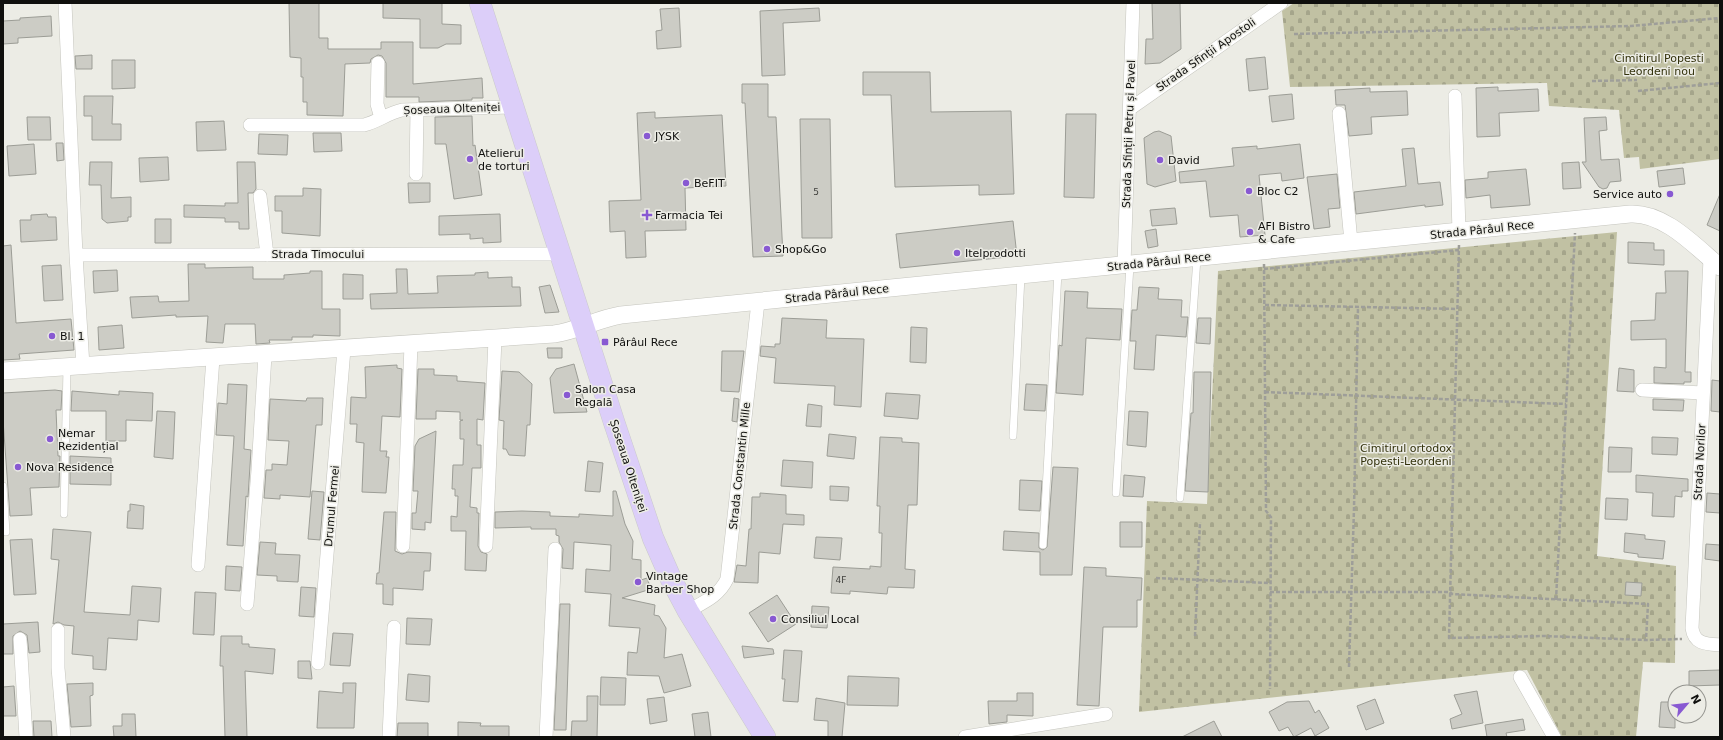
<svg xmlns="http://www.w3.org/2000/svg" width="1723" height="740" viewBox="0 0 1723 740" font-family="'DejaVu Sans',sans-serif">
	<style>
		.cemetery { fill: url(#cemetery-stones) }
		.building { fill: #ccccc5; stroke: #9c9d96 }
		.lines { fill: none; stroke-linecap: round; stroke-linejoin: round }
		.service-casing { stroke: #c5c5be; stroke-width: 8 }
		.minor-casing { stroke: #c5c5be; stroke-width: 14 }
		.tertiary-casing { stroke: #c5c5be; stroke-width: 18 }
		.primary-casing { stroke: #cacaca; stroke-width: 22 }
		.path { stroke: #9e9e99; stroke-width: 2.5; stroke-dasharray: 4 2; stroke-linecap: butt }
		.service { stroke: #fff; stroke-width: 7 }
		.minor { stroke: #fff; stroke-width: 13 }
		.tertiary { stroke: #fff; stroke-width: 17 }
		.primary { stroke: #dccef9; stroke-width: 21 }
		.poi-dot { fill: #8859d2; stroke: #ecece5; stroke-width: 1.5 }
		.labels { text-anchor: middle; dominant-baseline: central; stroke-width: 3; stroke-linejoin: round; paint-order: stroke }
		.number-label { font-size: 9px; fill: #3e3e3b }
		.street-label { font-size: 11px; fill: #0f0f0d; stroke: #ecece5 }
		.park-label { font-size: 11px; fill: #33320c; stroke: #ecece5 }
		.poi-label { font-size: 11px; fill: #0f0f0d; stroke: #ecece5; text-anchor: start }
	</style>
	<defs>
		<pattern id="cemetery-stones" width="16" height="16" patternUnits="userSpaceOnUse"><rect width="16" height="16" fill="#c1c1a3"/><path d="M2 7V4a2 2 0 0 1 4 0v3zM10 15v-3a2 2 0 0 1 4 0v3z" fill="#a5a58b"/></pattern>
	</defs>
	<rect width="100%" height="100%" fill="#ecece5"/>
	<!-- cemetery -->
	<path class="cemetery" d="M1294,3H1720V159L1640,169L1639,157L1624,158L1619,110L1549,106L1547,83L1290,87L1282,11Z
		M1617,232L1597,556L1676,566L1675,663L1643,662L1636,737H1562L1527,670L1139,712L1147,501L1207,504L1218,271Z"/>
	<!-- building -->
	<path class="building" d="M289,3H319V38H328V49H381V42H413V84L482,78L483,98H472V100L419,102V97H386V63L382,56L378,55L371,59L370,63L345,64L343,116L307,115V102H303V77H301V58L290,57Z
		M383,3H442V24L461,25V44H446L438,48H420V19L383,18Z
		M1152,3H1180L1181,49L1160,63L1145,64L1146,39H1153Z
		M679,8L681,47L657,49L656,31L662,30L660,9Z
		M819,8L820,21L783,23L785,75L762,76L760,11Z
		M51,16L52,36L18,38V43L3,44V21L20,20V18Z
		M92,55V69H76L75,56Z
		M1265,57L1268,89L1249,91L1246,59Z
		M112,60H135V88L112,89Z
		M863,72H930L931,112L1011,111L1014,194L979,195V185L895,187L891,95H863Z
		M742,84H768V117H776L783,256L753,257L745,103H742Z
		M1498,87V91L1538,89L1539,111L1499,113L1500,136L1477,137L1476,88Z
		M1370,88V92L1407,91L1408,115L1371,117L1372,134L1349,136L1345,105H1336L1335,90Z
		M1292,94L1294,119L1272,122L1269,96Z
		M84,96H113L112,124H121V140H92V116H84Z
		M655,112V118L722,115L726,186L685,188L686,230L645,231L646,257L626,258L625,231L610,232L609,201L641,200L637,113Z
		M1066,114H1096L1094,198L1064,197Z
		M472,116L473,146L475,145L482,195L454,199L446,144H435V117Z
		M27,117H50L51,140H28Z
		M1606,117L1607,130L1599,131L1601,160L1619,159L1621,181L1610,182L1607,188L1603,189L1599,187L1582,162H1586L1584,118Z
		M800,119H830L832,238H802Z
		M224,121L226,150L197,151L196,122Z
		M1159,131L1171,136L1176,181L1155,187L1147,184L1144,138L1154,132Z
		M313,133H341L342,151L314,152Z
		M259,134L288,135L287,155L258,154Z
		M56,143H63L64,160L57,161Z
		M34,144L36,174L9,176L7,146Z
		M1300,144L1304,178L1282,181L1281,173L1259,175L1265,235L1240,237L1238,215L1210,217L1206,181L1180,183L1179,172L1234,166L1232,148L1257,146V149Z
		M1414,148L1418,184L1440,182L1443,205L1425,207V205L1356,214L1354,192L1406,186L1402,149Z
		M168,157L169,180L140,182L139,158Z
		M90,162H112L111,198L131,197V217H128V221L107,223L102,219L101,185H89Z
		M237,162H255L256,189L253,193H248L249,229H239V222H225V218L184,217V205L225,206V203H238Z
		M1579,162L1581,188L1563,189L1562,163Z
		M1683,168L1685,184L1659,187L1657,171Z
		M1526,169L1530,205L1491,208L1490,195L1466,198L1465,180L1488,178V172Z
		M1337,174L1340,208L1328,209L1330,227L1314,229L1307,177Z
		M408,183H430V202L409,203Z
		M303,188L321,189L320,236L282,233V211H275V196H303Z
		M1720,194V231L1707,225Z
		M1175,208L1177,224L1152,226L1150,210Z
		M47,214L48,217H56L57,240L21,242L20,220H31V215Z
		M500,214L501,242L483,243V238L470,239V234L439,235V216Z
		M155,219H171V243H155Z
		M1013,221L1017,256L900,268L896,234Z
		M1156,229L1158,246L1148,248L1145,231Z
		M1628,242L1654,243V250H1664V265L1628,263Z
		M11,245L16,323L71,319L74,350L19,354L20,359L3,360V246Z
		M188,264H205V268L253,267V279H284V275L310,273V271H322V309H340V336L313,335V337H292V340H269L270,343L256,344L255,324H225L223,343L206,342L208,316L176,317V315L132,318L130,297L158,296L159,302L189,301Z
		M61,265L63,300L44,301L42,266Z
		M396,269H407L408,294L438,293L437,276L475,275V273L488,272V278L512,277V287H520L521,306L371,309L370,294L397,293Z
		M117,270L118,291L94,293L93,271Z
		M1665,271H1688L1685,372H1691V382H1684V384L1654,383V367L1666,368V339L1631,340V321L1655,320L1656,293H1666Z
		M343,274L363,275V299H343Z
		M550,285L559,312L545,313L539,287Z
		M1139,287L1159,288L1158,299L1182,300L1181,317H1188L1186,337L1156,335L1154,370L1134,369L1136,341H1130L1132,310H1137Z
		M1065,291L1088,292L1087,308L1122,309L1120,340L1086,338L1083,395L1056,393L1059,345L1062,346Z
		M782,318L827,320L826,338L864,339L861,407L834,405L835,386L774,383L776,358L760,356L761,346L775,347V344H780Z
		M1198,318H1211L1210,344L1196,343Z
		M122,325L124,348L99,350L98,327Z
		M911,327L927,328L926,363L910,362Z
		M547,348H562V358H548Z
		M722,351H744L739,392L721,391Z
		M574,364L587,412L554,413L550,378L556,369Z
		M397,365V368L402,369L400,417L382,416L380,451H387L386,457H389L386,493L362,492L364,443L356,442L357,424H350L351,397L366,398L365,367Z
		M1619,368L1634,370V392L1617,391Z
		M418,369H434V375L457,376V381L485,383L483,420L477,419V445H481V468H472L470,507L477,508V513H479L478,546L481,552L487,554L486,571L465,570L466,531H451V516L457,517L458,496H455V489H452L453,465H463L464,439H460V421L463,420H460V412L436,411V419H416Z
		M502,371L519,372L532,384L530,425H527L525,456L509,455L506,449H503L504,421L499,420Z
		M1194,372H1211L1208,492L1185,491L1191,413H1193Z
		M1712,380L1720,381V412L1711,411Z
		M228,384L247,385L244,449L251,450L248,497L246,496L243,546L227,545L234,436L216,435L218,403L227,404Z
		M1026,384L1047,385L1045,411L1024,410Z
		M55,390L62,391L61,410H56L58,456H60L59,487L30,488L32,515L10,516L3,420V393Z
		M72,391L119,395V391L153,393L152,421L126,420V441H106V411H71Z
		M886,393L920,395L918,419L884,416Z
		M307,398H323L322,425H316L310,497L280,495V499L264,498L266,470H272V464L287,465L289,441L268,440L270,399L306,401Z
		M734,398L739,399L737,422L732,421Z
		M1653,399L1684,400L1683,411L1653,410Z
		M808,404L822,406L821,427L806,426Z
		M157,411L175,412L173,459L154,457Z
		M1129,411L1148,412L1146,447L1127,445Z
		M436,431L431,523L425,522V530L412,529V513H416L418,491H413L415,446L419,439Z
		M829,434L856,437L854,459L827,456Z
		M880,437L902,438V442L919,443L917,505H908L906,545L905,569L915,570L914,588L888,587L887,594L850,591V594L831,593L833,567L870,569V566L881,567L882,533H879L880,506H877Z
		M1652,437L1678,438L1677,455L1652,454Z
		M1609,447L1632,448L1631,472H1608Z
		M70,456L111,458V485L70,484Z
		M783,460L813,462L812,488L781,486Z
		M588,461L603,463L600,492L585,491Z
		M1053,467L1078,468L1072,575H1040V552L1003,550L1004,531L1039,533V548L1043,550L1047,547Z
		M1124,475L1145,477L1143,497L1123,496Z
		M1636,475L1688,479V491H1682V497L1675,496L1674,517L1652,516L1653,493L1636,492Z
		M1020,480L1042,481L1040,511L1019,510Z
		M830,486L849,487L848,501L830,500Z
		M312,491L324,492L320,540L308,539Z
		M613,491H616L625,524L633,541L632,559L641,560V580L647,578L651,589L622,598L655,605L654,615L659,616L666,628L664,658L682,654L691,686L664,693L659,676L627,675L628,652L637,653L640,628L609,626L611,594L585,592L586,569L610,571L611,545L574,542L573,569L562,568L563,549L559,542V536L556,535V529H531V527L495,528V512L522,511L550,512V516L579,517V514L613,516Z
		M760,493L786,495V514L804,515V525L783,524L780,554L759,552L758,583L734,582L737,565L746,566L749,529H751L752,497H760Z
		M1707,493L1720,494V513L1706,512Z
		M1606,498L1628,499L1627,520L1605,519Z
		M130,504L144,506L143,529L127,528L128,511H130Z
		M384,512H396L395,551L402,554L408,552L431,553L430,571H424L423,590L393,588V605L383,604V584H376L377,573H379Z
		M1120,522H1142V547H1120Z
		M53,529L91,532L84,612L130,615L132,586L161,588L159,622L138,620L137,640L108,638L106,670L93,669V656L72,654L74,626L64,625L58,622L53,624L59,560L51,559Z
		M1625,533L1645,535V539L1665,541L1663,559L1638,557V554L1624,552Z
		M816,537L842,538L840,560L814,558Z
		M32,539L36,594L14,595L10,540Z
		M260,542L276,543L275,554L300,555L298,582L277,581V576L257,575Z
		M1706,544L1720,545V561L1705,559Z
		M226,566L242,567L240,591L225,590Z
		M1084,567L1106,568V576L1142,578L1141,600H1137V627H1103L1099,706L1077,705Z
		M1626,582L1642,583L1641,596L1625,595Z
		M301,587L316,588L314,617L299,616Z
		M195,592L216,593L214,635L193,634Z
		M777,595L796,624L768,642L749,613Z
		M560,604H570L566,730H554Z
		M812,606L829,607L827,628L811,627Z
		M407,618L432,619L430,645L406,644Z
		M38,622L40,652L29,653L27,635L20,631L13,636V654H3V624Z
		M333,633L353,634L350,666L330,665Z
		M221,636H242V644H249V647L275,649L273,674L245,671L247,737H225L223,666H220Z
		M742,646L773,649L774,654L744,658Z
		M784,650L802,651L798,702L783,701L785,679H782Z
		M298,661H310L312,679L298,678Z
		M1720,670V685L1689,686V671Z
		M408,674L430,676L429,702L406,700Z
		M848,676L899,678L898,706L847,705Z
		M601,677L626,678L625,705H600Z
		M93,683V695L90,696L91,726L71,727L67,684Z
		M343,683H356L354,728H317L319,691L343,693Z
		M14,686L16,716H3V687Z
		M1477,691L1483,723L1452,729L1450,719L1462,714L1454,695Z
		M1017,693H1033V716L1007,715V722L989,724L988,701H1017Z
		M587,696H598L597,737H571L572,721H587Z
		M664,697L667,721L650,724L647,699Z
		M816,698L845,703L842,737H828V721L814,720Z
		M1375,699L1384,723L1366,730L1357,706Z
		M1309,701L1315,713L1319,710L1329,728L1315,736L1311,728L1294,737L1288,727L1279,731L1269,712L1287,702Z
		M1661,702H1675V728L1659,727Z
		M708,712L711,737H695L692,714Z
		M122,714H135L136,737H114L113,726H122Z
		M1523,719L1525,730L1506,733L1507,737H1487L1485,725Z
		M33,721H51L52,737H34Z
		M1214,721L1222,737H1182Z
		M458,722L481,723L480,726H509V737H458Z
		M398,723H428V737H397Z"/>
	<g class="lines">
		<defs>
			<path id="service" d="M1013,436L1021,276
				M3,486L6,532
				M1116,493L1130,265
				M1180,498L1197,258
				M64,514L67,367
				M1043,545L1058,272"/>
			<path id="minor" d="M65,3L76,255L83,366
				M378,63L377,104L381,118
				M1455,96L1459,232
				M1131,108L1281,3
				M1339,113L1351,242
				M250,125H364C377,122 388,113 402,110L514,107
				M416,174L417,110
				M260,196L267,255
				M76,255L560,254
				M1710,259L1692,628C1694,644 1706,644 1720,645
				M1124,265L1133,3
				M1642,390L1703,393
				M403,546L411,345
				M486,546L495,339
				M198,565L213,358
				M247,604L258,470L265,355
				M688,611C704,602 719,596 727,579L758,302
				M58,630V668L64,737
				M20,639L26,737
				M318,663L344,349
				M1520,677L1554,737
				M389,737L394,627
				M546,737L555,549
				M965,737L1106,714"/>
			<path id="tertiary" d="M3,371L554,334C577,331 597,319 621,315L1630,214C1664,212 1695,246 1720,267"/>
			<path id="primary" d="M480,3L614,422L653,538L671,579L688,611L765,737"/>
		</defs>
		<!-- service casing -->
		<use href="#service" class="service-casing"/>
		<!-- minor casing -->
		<use href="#minor" class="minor-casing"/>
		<!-- tertiary casing -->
		<use href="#tertiary" class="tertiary-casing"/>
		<!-- primary casing -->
		<use href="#primary" class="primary-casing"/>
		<!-- path -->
		<path class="path" d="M1294,34L1631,26L1720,18
			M1592,81L1637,80
			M1638,91L1720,83
			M1459,245L1449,638L1544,636L1646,640L1682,639
			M1264,264L1266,511L1271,517L1270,689
			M1264,269L1459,250
			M1265,305L1457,309
			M1265,392L1566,404
			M1156,578L1270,583
			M1270,592H1450L1452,594L1648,604L1646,640
			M1556,600L1575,233
			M1195,636L1200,522
			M1349,667L1354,509L1358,307"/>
		<!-- service -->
		<use href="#service" class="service"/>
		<!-- minor -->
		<use href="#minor" class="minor"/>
		<!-- tertiary -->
		<use href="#tertiary" class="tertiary"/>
		<!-- primary -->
		<use href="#primary" class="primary"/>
	</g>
	<!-- markers -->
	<g class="poi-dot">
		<circle cx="647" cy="136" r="4"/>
		<circle cx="470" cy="159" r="4"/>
		<circle cx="1160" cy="160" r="4"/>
		<circle cx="686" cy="183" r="4"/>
		<circle cx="1249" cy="191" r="4"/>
		<circle cx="1670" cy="194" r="4"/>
		<path d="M645 209h4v4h4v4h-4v4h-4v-4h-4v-4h4z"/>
		<circle cx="1250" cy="232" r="4"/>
		<circle cx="767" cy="249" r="4"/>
		<circle cx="957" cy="253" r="4"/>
		<circle cx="52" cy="336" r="4"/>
		<rect x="601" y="338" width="8" height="8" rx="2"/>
		<circle cx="567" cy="395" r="4"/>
		<circle cx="50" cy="439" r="4"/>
		<circle cx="18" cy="467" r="4"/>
		<circle cx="638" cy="582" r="4"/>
		<circle cx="773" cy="619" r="4"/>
	</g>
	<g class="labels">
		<!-- number labels -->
		<g class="number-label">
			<text x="816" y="192">5</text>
			<text x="841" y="580">4F</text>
		</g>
		<!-- street labels -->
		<g class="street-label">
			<text transform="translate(1206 55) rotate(-35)">Strada Sfinții Apostoli</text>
			<text transform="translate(452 109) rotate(-2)">Șoseaua Olteniței</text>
			<text transform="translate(1129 134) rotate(-88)">Strada Sfinții Petru și Pavel</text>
			<text transform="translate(1482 230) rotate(-6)">Strada Pârâul Rece</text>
			<text x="318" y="254">Strada Timocului</text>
			<text transform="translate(1159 262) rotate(-6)">Strada Pârâul Rece</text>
			<text transform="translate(837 294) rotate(-6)">Strada Pârâul Rece</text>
			<text transform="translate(1700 462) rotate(-87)">Strada Norilor</text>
			<text transform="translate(628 466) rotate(72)">Șoseaua Olteniței</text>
			<text transform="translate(740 466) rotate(-84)">Strada Constantin Mille</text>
			<text transform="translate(332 506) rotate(-85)">Drumul Fermei</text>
		</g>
		<!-- park labels -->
		<g class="park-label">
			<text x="1659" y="58">Cimitirul Popesti<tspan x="1659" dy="13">Leordeni nou</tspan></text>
			<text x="1406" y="448">Cimitirul ortodox<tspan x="1406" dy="13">Popești-Leordeni</tspan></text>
		</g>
		<!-- poi labels -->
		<g class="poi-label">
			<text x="655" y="136">JYSK</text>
			<text x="478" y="153">Atelierul<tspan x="478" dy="13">de torturi</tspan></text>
			<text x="1168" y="160">David</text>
			<text x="694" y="183">BeFIT</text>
			<text x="1257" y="191">Bloc C2</text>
			<text x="1662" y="194" text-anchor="end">Service auto</text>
			<text x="655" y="215">Farmacia Tei</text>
			<text x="1258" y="226">AFI Bistro<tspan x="1258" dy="13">&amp; Cafe</tspan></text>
			<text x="775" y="249">Shop&amp;Go</text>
			<text x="965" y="253">Itelprodotti</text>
			<text x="60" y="336">Bl. 1</text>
			<text x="613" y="342">Pârâul Rece</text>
			<text x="575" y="389">Salon Casa<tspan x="575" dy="13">Regală</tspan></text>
			<text x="58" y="433">Nemar<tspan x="58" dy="13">Rezidențial</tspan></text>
			<text x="26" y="467">Nova Residence</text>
			<text x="646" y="576">Vintage<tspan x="646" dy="13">Barber Shop</tspan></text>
			<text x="781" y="619">Consiliul Local</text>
		</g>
	</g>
	<!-- border -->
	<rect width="1723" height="740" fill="none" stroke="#0f0f0d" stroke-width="8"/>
	<!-- north arrow -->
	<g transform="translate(1687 704) rotate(62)"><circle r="19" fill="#ecece5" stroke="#94948f"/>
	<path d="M0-3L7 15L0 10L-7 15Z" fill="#8859d2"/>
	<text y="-6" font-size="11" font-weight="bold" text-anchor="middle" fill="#0f0f0d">N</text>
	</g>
</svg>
